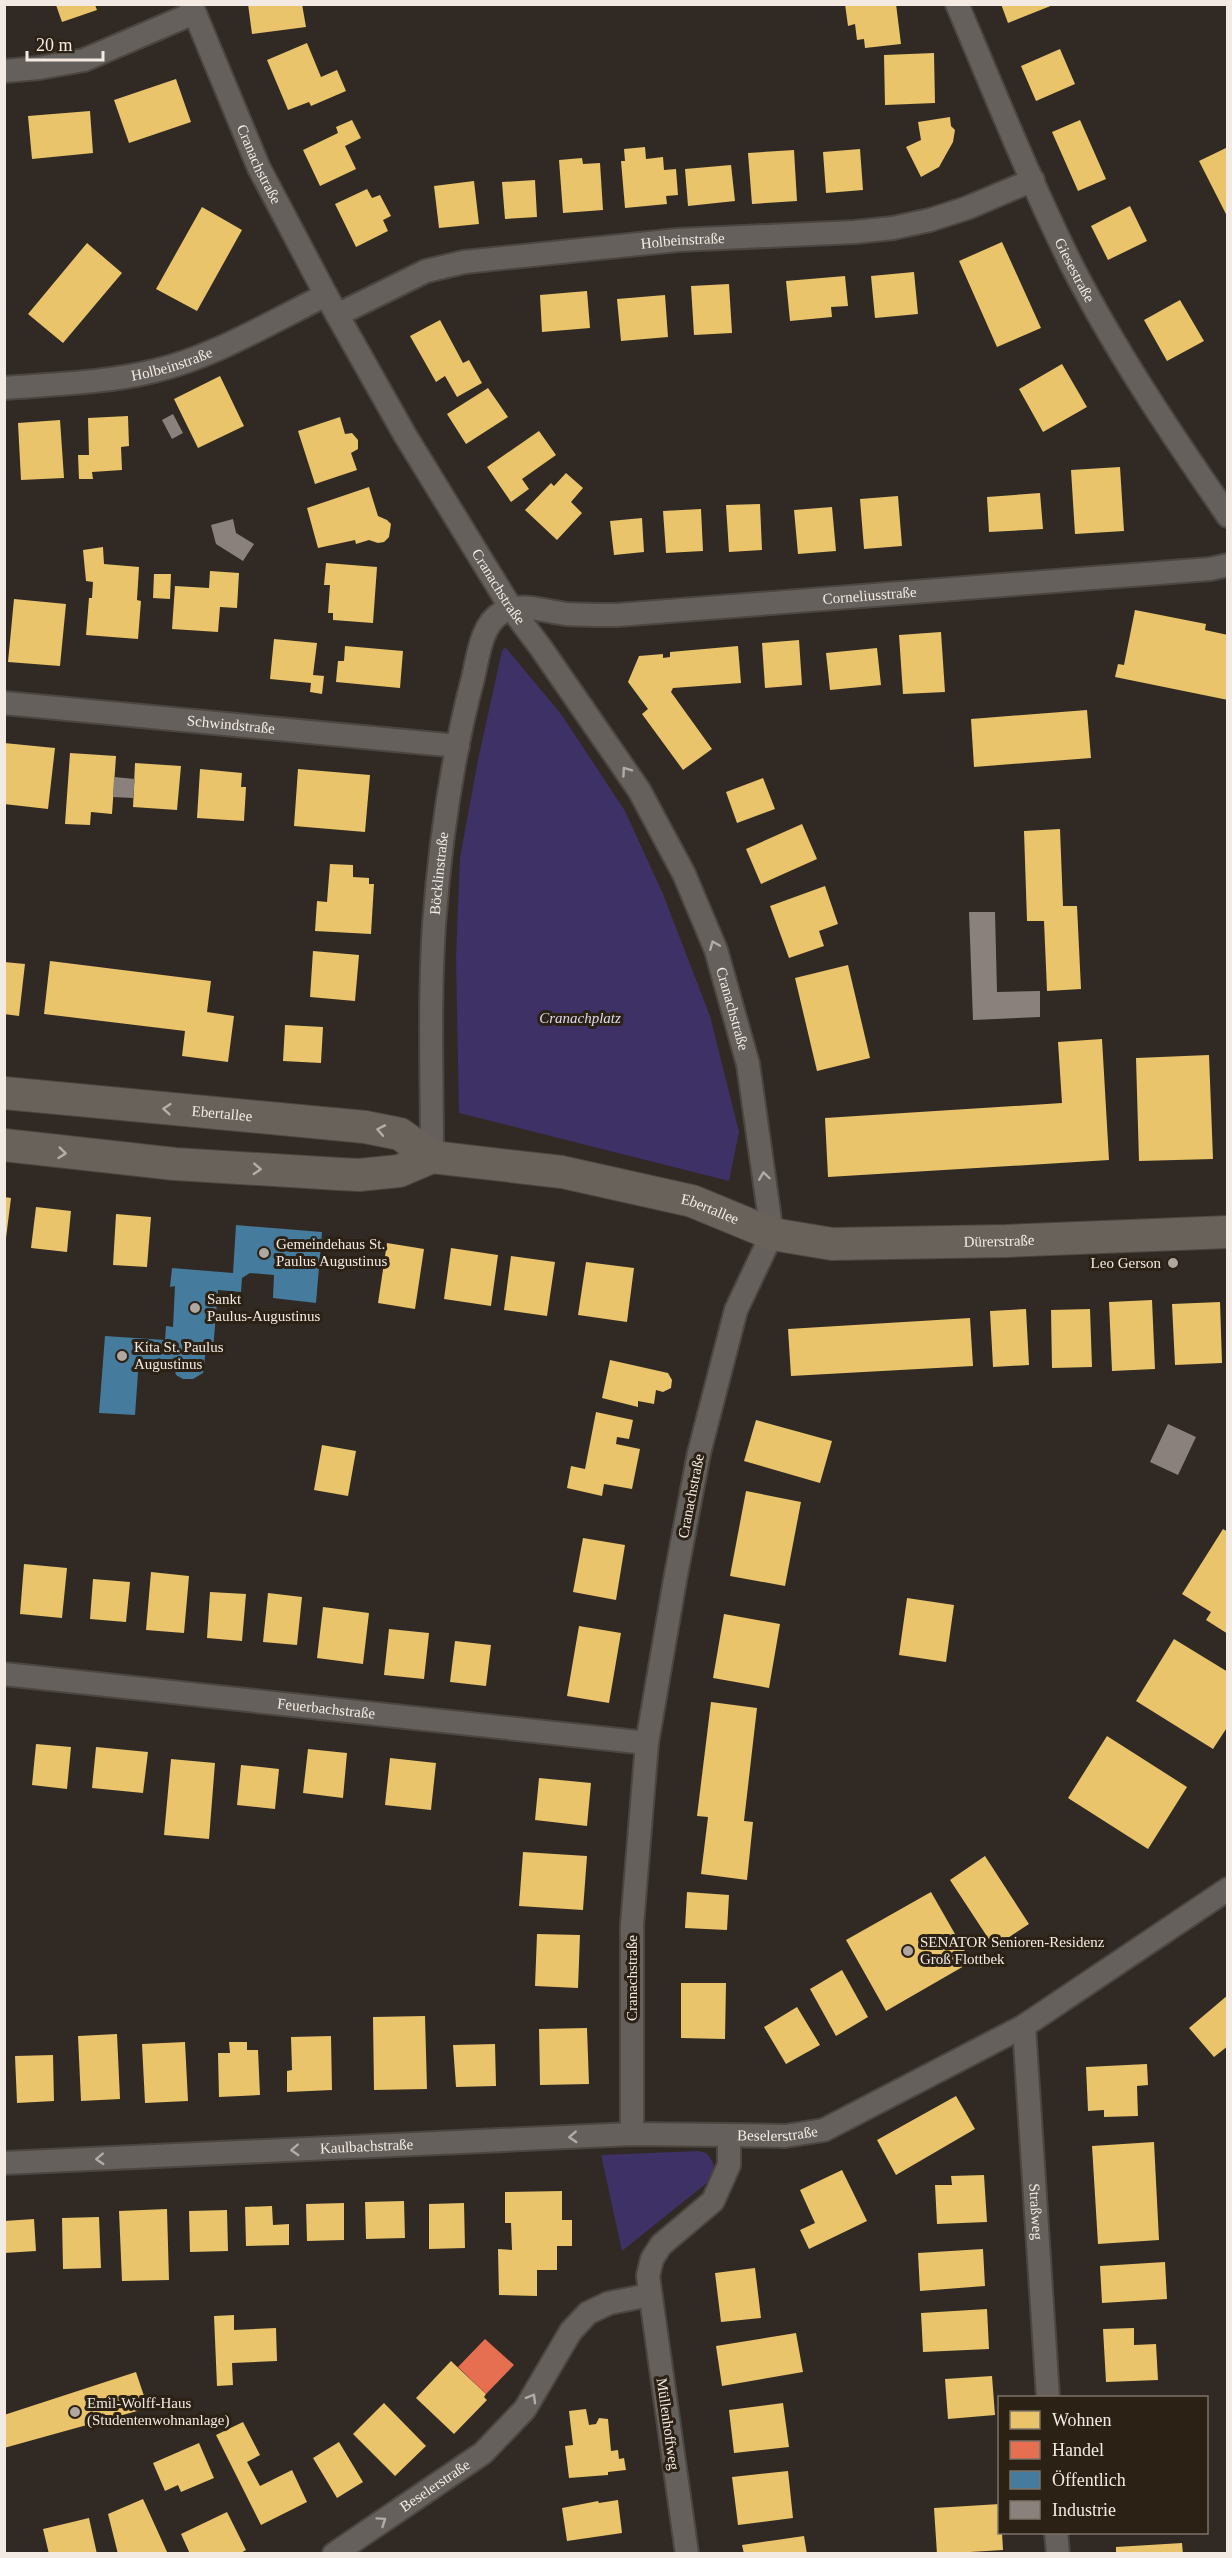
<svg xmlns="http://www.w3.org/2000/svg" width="1232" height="2558" viewBox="0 0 1232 2558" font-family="'Times New Roman',serif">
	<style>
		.green { fill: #3d3166 }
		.homes { fill: #e9c46a }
		.shops { fill: #e76f51 }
		.public { fill: #457b9d }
		.industry { fill: #8a817c }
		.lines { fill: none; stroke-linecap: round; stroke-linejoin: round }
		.street-casing { stroke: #4c4641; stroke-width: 26 }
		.secondary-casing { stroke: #4c4641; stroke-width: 34 }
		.street { stroke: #65605b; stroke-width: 22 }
		.secondary { stroke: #69625b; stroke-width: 32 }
		.oneway { stroke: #b3aca6 }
		.oneway2 { stroke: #b5ada6 }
		.poi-dot { fill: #afa7a0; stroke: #2c2115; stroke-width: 2 }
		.labels { text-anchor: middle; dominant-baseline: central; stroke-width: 6; stroke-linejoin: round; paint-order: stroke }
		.street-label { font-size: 15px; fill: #f3ebe3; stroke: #2c2115 }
		.park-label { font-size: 15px; font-style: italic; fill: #dddbef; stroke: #2c2115 }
		.poi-label { font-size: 15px; fill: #f3ebe3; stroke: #2c2115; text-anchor: start }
	</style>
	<rect width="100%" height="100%" fill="#312a24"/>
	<!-- green -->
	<path class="green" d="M505,647L561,714L625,811L663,894L710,1016L739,1132L729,1181L459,1113L456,958L460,858L478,760L502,651Z
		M698,2151L706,2153C716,2163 716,2171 708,2182L622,2251L601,2155Z"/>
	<!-- homes -->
	<path class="homes" d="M248,4H302L306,27L252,34Z
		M845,4H896L901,44L865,48L864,39L857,40L855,24L848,26Z
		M1001,4H1053V5L1008,23Z
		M56,5H95L97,10L62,22Z
		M307,43L321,77L337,70L346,91L311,106L309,102L288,110L267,60Z
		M1060,49L1075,84L1036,101L1021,66Z
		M934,53L935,103L885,105L884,55Z
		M176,79L191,122L129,143L114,100Z
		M90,111L93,153L32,159L28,116Z
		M950,117L951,126L955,130L953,142L939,167L921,177L906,147L921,140L918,122Z
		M352,120L361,138L345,146L356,169L320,186L303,150L338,133L336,127Z
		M1080,120L1106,179L1078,191L1052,132Z
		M645,147L646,159L663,157L664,170L676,169L678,195L666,196L667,204L625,208L621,161H625L624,149Z
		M1228,147V218L1199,161Z
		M860,149L863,190L826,193L823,152Z
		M794,150L797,201L752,204L748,153Z
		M582,158L583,164L600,163L603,210L563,213L559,160Z
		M731,165L735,201L688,206L685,169Z
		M535,180L537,217L505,219L502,182Z
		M474,181L479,224L439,228L434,186Z
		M367,189L372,198L380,195L391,216L383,220L388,231L356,247L335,204Z
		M1130,206L1147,241L1108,260L1091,226Z
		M202,207L242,230L197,311L156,289Z
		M1002,242L1041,328L997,347L959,261Z
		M87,243L122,273L63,343L28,314Z
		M914,272L918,314L875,318L871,276Z
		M845,276L848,306L831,307L832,317L790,321L786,281Z
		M729,284L732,333L694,335L691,286Z
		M587,291L590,328L542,332L540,295Z
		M665,295L668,337L621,341L617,299Z
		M1180,300L1204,341L1167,361L1144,320Z
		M440,320L463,363L469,360L482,383L457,397L445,376L436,382L410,336Z
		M1062,364L1087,407L1043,432L1019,389Z
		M220,376L244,426L198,448L174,399Z
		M488,388L508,417L466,444L447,414Z
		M128,416L129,446L121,447L122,470L92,472L93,479H79L78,455H89L88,418Z
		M340,417L345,434L352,433L358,440V449L351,453L357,470L315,484L298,431Z
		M60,420L64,478L21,480L18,423Z
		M539,431L556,455L522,479L529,489L511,502L487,467Z
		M1120,467L1124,531L1075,534L1071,470Z
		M566,473L583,488L571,502L582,513L557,540L525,510L551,483L554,486Z
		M369,487L378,516L387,520L391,524L389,537L384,542L378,543L369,540L356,544L355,540L318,548L307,508Z
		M1040,493L1043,529L989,532L987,497Z
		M898,496L902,546L864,549L860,499Z
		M760,504L762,550L729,552L726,505Z
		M832,507L836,551L798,554L794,510Z
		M701,509L703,551L666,553L663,511Z
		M642,518L644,552L614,555L610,521Z
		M103,547L104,564L139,567L137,600L141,601L138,639L86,635L89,598H92L93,582L86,581L83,550Z
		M326,563L377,567L373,623L333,620V613H328L330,585H324Z
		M210,571L239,573L237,608L220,607L218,632L172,629L175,586L209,588Z
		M154,574H171L170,599L153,598Z
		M14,599L66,604L60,666L8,662Z
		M1135,610L1206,624L1205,630L1228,635V700L1115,677L1118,664L1124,665Z
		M941,632L945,692L903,694L899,635Z
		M274,639L317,643L313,675L324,676L322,694L310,692L311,683L270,679Z
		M799,640L802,685L765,688L762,643Z
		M345,646L403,651L400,688L336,682L338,661H344Z
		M738,646L741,683L673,688L671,692L712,749L683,770L642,714L648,709L628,682L639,656L663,654V658L670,657V652Z
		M877,648L881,685L830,690L826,653Z
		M1087,710L1091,758L974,767L971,719Z
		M4,743L55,748L48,809L4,804Z
		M70,753L116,756L112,814L91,812L90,825L65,824Z
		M135,763L181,766L177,810L133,807Z
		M200,769L242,773L241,787H246L244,821L197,818Z
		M298,769L370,775L365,832L294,826Z
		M763,778L775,809L737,823L726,792Z
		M802,824L817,859L761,884L746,849Z
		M1060,829L1063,906H1077L1081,989L1047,991L1044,921H1027L1024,831Z
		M330,864L353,865V877L369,878V884H374L371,934L315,931L317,901L327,902Z
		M825,886L838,924L819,931L824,946L789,958L770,906Z
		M313,951L359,955L355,1001L310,997Z
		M50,961L211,981L207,1012L234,1016L228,1062L182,1056L185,1031L44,1014Z
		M4,962L25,964L19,1016L4,1014Z
		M848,965L870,1058L817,1071L795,978Z
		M285,1025L323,1027L321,1063L283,1061Z
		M1102,1039L1109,1160L828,1177L825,1118L1062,1103L1058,1042Z
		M1209,1055L1213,1159L1139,1161L1136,1058Z
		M4,1197L11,1198L6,1238H4Z
		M36,1207L71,1211L67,1252L31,1248Z
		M116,1214L151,1217L147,1267L113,1265Z
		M387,1243L424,1249L415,1309L378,1303Z
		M451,1248L498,1255L491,1306L444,1299Z
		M511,1256L555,1262L547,1316L504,1310Z
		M586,1262L634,1268L627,1322L578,1315Z
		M1152,1300L1155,1369L1112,1371L1109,1302Z
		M1220,1302L1222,1363L1175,1365L1172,1304Z
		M1026,1309L1029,1365L993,1367L990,1311Z
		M1090,1309L1092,1367L1052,1368L1051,1310Z
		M970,1318L973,1366L791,1376L788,1329Z
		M610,1360L668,1373L672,1380L671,1388L663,1392L656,1390L654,1404L638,1401V1407L602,1398Z
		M596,1412L633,1420L629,1439L617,1437L616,1444L640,1449L632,1489L604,1484L602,1496L567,1488L571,1466L585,1469Z
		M756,1420L832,1441L820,1483L744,1461Z
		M322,1445L356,1451L348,1496L314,1490Z
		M746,1491L801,1502L785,1586L730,1576Z
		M1223,1529L1228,1532V1634L1206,1620L1211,1612L1182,1594Z
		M583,1538L625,1545L616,1600L573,1592Z
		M24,1564L67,1568L62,1618L20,1614Z
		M151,1572L189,1576L184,1633L146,1630Z
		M93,1579L130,1582L126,1622L90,1619Z
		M210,1592L246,1594L242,1641L207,1638Z
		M268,1593L302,1597L297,1645L263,1642Z
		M907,1598L954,1605L946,1662L899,1655Z
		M323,1607L369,1613L363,1664L317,1658Z
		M724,1614L780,1624L769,1688L713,1678Z
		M579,1626L621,1633L609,1703L567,1696Z
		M389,1629L429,1633L424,1679L384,1675Z
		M1174,1639L1228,1672V1726L1213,1749L1136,1701Z
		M455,1641L491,1645L486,1686L450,1682Z
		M711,1702L757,1708L744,1821L753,1822L747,1880L701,1874L708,1817L697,1816Z
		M1107,1736L1187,1787L1148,1849L1068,1798Z
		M36,1744L71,1747L67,1789L32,1785Z
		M96,1747L148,1752L143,1793L92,1788Z
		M308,1749L347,1753L343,1798L303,1793Z
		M390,1758L436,1763L431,1810L385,1805Z
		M171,1759L215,1763L209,1839L164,1835Z
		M241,1765L279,1769L275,1809L237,1805Z
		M539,1778L591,1783L587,1826L535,1820Z
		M523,1852L587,1856L583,1910L519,1906Z
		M985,1856L1029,1924L994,1947L950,1880Z
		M687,1892L729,1895L727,1930L685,1928Z
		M931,1892L971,1962L886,2011L846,1940Z
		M537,1934L580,1935L578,1988L535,1986Z
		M842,1970L868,2017L836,2036L810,1989Z
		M681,1983H726L725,2039L681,2038Z
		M1228,1995V2046L1214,2057L1189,2028Z
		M797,2007L820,2045L786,2064L764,2027Z
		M425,2016L427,2089L374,2090L373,2017Z
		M587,2028L589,2084L540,2085L539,2029Z
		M117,2034L120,2099L81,2101L78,2036Z
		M331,2036L332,2090L287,2092V2071L292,2070L291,2037Z
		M185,2042L188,2101L145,2103L142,2044Z
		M229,2042H247V2050H258L260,2095L219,2097L218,2053H230Z
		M495,2044L496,2086L456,2087L453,2045Z
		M53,2055L54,2101L17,2103L15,2056Z
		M1147,2064L1148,2085L1137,2086L1138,2116L1104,2117V2110L1088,2111L1086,2067Z
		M956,2096L975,2129L896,2175L877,2140Z
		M1154,2142L1159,2240L1098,2244L1092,2146Z
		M842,2170L867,2221L809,2249L800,2230L815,2223L800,2190Z
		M984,2175L987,2222L937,2224L935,2185H952L951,2176Z
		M562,2191V2220H572V2246H557V2270H537V2296L499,2295L498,2249L512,2250L511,2223H505V2192Z
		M404,2201L405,2238L366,2239L365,2202Z
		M344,2203V2240L307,2241L306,2204Z
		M464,2203L465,2248L429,2249V2204Z
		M272,2206L273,2225L289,2224V2245L246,2246L245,2207Z
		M167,2209L169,2280L122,2281L119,2211Z
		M227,2210L228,2251L190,2252L189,2211Z
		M99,2217L101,2268L63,2269L62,2218Z
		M34,2219L36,2251L4,2253V2221Z
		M983,2249L985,2286L920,2291L918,2253Z
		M1165,2262L1167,2299L1102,2303L1100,2266Z
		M755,2268L761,2318L721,2322L715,2273Z
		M987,2309L989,2349L923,2352L921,2313Z
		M234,2315V2330L276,2328L277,2361L232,2363L233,2385L217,2386L214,2316Z
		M1134,2328V2345L1156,2344L1158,2380L1106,2382L1103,2329Z
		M796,2333L803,2372L722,2386L716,2346Z
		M451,2361L486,2394L484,2397L487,2400L454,2434L416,2398Z
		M136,2372L148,2408L4,2448V2415Z
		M992,2376L995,2415L948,2419L945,2379Z
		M384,2403L426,2446L395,2476L353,2434Z
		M783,2403L789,2447L734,2453L729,2410Z
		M586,2409L589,2425L596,2424L599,2418L608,2419L611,2451L618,2450L619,2459L624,2458L626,2470L608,2472V2475L569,2478L565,2446L573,2445L569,2411Z
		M243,2422L260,2455L247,2462L260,2486L292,2470L307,2502L261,2525L216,2435Z
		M339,2442L363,2482L337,2498L313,2458Z
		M199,2443L214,2478L181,2492L178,2485L165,2491L153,2463Z
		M788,2471L793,2518L738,2525L732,2477Z
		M143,2499L168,2554H118L108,2514Z
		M618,2500L622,2533L567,2541L562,2508L598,2501L599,2503Z
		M1000,2504V2532H1002L1003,2550L937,2554L934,2508Z
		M227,2512L246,2550L239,2554H190L181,2534Z
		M89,2518L97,2554H49L43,2529Z
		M804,2536L807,2554H744L742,2545Z
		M1182,2543L1183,2554H1116V2547Z"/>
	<!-- shops -->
	<path class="shops" d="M485,2339L514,2365L486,2394L458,2367Z"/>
	<!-- public -->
	<path class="public" d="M236,1225L322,1232L316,1303L273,1298L274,1275L250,1273L242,1278L241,1292L218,1290L213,1350L206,1349L203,1373L193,1379H183L176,1375L173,1362L139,1359L135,1415L99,1413L105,1336L165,1340L166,1326L173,1327L175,1286L170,1287L172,1268L233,1273Z"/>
	<!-- industry -->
	<path class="industry" d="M173,414L183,433L172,439L162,420Z
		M233,519L236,533L254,544L243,561L216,544L211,525Z
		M114,777L135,779L133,798L113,797Z
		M969,912H995L997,992L1040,991V1017L973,1020Z
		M1168,1424L1196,1437L1178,1475L1150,1462Z"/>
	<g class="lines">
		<defs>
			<g id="street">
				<path id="s1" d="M191,4L259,168L326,295L405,435L511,608L541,648L639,790L684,874L716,950L748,1064L772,1234L736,1310L699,1453L675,1580L647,1743L632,1925V2134"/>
				<path id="s2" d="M957,4C994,91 1029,179 1071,264C1116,352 1172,435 1228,516"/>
				<path d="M4,71L39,68L84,60L194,13"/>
				<path id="s3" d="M337,315L426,271L464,262L678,240L855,232L893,228L930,220L967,208L1033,180"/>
				<path id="s4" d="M4,388C54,384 105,383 154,371C214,357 271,322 326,295"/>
				<path id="s5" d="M4,703L458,746"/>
				<path id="s6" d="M432,1157C432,1080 429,1002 434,925C440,843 452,758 473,678C478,657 481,625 501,613C520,601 546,612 567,614C584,615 601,615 617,615L1210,569L1228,565"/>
				<path id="s7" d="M4,1674L647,1743"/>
				<path id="s8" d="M1024,2026L1048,2398"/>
				<path id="s9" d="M4,2163L632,2134L729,2135"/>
				<path d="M1056,2532L1058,2554"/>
				<path id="s10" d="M334,2554L483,2453L525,2409L571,2331L588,2313L609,2303L650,2295"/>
				<path id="s11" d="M687,2554L648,2276L652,2259L661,2245L713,2201L729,2165V2135L785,2136L824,2130L1024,2026L1228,1889"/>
			</g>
			<g id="secondary">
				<path id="s12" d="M4,1093L365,1127L400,1134L432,1157"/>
				<path id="s13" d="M4,1145L175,1164L339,1174L359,1175L399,1171L432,1157L562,1172L692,1201L772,1234L832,1244L1006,1241L1228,1232"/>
			</g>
		</defs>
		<!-- street casing -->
		<use href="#street" class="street-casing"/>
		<!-- secondary casing -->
		<use href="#secondary" class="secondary-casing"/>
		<!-- street -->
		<use href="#street" class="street"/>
		<!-- secondary -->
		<use href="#secondary" class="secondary"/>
	</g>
	<!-- one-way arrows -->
	<defs><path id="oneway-chevron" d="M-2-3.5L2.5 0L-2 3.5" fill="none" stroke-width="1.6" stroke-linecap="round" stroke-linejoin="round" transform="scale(1.5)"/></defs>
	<g class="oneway">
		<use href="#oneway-chevron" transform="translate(626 771) rotate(-125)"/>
		<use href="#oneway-chevron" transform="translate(714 945) rotate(-112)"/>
		<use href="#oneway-chevron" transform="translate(764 1176) rotate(-98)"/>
		<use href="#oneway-chevron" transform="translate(573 2137) rotate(177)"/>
		<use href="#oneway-chevron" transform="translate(295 2150) rotate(177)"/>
		<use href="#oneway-chevron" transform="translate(100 2159) rotate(177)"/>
		<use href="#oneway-chevron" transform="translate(532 2398) rotate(-60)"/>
		<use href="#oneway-chevron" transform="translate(382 2521) rotate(-34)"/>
	</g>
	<g class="oneway2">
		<use href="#oneway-chevron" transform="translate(167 1109) rotate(-175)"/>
		<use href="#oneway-chevron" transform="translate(381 1130) rotate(-169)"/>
		<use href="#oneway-chevron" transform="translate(62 1153) rotate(6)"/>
		<use href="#oneway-chevron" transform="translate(257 1169) rotate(3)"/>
	</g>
	<!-- markers -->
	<g class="poi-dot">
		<circle cx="264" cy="1253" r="6"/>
		<circle cx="1173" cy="1263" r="6"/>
		<circle cx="195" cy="1308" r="6"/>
		<circle cx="122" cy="1356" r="6"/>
		<circle cx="908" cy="1951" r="6"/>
		<circle cx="75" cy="2412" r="6"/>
	</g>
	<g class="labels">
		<!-- street labels -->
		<g class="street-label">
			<text stroke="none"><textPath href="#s1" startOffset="174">Cranachstraße</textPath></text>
			<text stroke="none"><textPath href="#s3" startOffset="358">Holbeinstraße</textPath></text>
			<text stroke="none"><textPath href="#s2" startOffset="291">Giesestraße</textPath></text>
			<text stroke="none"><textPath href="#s4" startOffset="170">Holbeinstraße</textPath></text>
			<text stroke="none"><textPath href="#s1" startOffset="660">Cranachstraße</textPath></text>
			<text stroke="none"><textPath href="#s6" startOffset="926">Corneliusstraße</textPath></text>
			<text stroke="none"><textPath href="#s5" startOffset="228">Schwindstraße</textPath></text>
			<text stroke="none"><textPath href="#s6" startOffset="284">Böcklinstraße</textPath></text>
			<text stroke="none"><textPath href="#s1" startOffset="1146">Cranachstraße</textPath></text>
			<text stroke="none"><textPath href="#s12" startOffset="219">Ebertallee</textPath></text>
			<text stroke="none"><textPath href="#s13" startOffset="716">Ebertallee</textPath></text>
			<text stroke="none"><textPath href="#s13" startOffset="1011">Dürerstraße</textPath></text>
			<text transform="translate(691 1496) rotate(-79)">Cranachstraße</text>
			<text stroke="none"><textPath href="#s7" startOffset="324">Feuerbachstraße</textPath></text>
			<text transform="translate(632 1978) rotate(-90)">Cranachstraße</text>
			<text stroke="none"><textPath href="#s11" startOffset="501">Beselerstraße</textPath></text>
			<text stroke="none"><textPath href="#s9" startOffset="363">Kaulbachstraße</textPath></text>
			<text stroke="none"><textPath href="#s8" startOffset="186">Straßweg</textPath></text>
			<text transform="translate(668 2424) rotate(82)">Müllenhoffweg</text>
			<text stroke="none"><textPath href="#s10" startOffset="122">Beselerstraße</textPath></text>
		</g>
		<!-- park labels -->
		<g class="park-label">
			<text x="580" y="1018">Cranachplatz</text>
		</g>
		<!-- poi labels -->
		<g class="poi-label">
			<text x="276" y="1244">Gemeindehaus St.<tspan x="276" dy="17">Paulus Augustinus</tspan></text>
			<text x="1161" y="1263" text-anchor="end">Leo Gerson</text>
			<text x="207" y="1299">Sankt<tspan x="207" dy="17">Paulus-Augustinus</tspan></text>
			<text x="134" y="1347">Kita St. Paulus<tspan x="134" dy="17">Augustinus</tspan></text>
			<text x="920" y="1942">SENATOR Senioren-Residenz<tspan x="920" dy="17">Groß Flottbek</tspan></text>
			<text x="87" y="2403">Emil-Wolff-Haus<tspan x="87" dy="17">(Studentenwohnanlage)</tspan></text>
		</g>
	</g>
	<!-- border -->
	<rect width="1232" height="2558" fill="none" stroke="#f3ebe3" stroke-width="12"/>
	<!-- legend -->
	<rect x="998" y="2396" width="210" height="138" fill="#2c2115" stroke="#7c7267" stroke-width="1.5"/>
	<rect x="1010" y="2411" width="30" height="18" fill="#e9c46a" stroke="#7c7267" stroke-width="1.5"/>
	<text x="1052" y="2426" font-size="18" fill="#f3ebe3">Wohnen</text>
	<rect x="1010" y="2441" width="30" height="18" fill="#e76f51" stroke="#7c7267" stroke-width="1.5"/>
	<text x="1052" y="2456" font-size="18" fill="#f3ebe3">Handel</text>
	<rect x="1010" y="2471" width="30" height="18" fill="#457b9d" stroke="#7c7267" stroke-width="1.5"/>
	<text x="1052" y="2486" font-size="18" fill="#f3ebe3">Öffentlich</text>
	<rect x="1010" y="2501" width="30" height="18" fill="#8a817c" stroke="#7c7267" stroke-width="1.5"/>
	<text x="1052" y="2516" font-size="18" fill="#f3ebe3">Industrie</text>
	<!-- scale -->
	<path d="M27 51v9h76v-9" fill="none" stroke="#f3ebe3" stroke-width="3"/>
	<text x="36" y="51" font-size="18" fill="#f3ebe3" stroke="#2c2115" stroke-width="4.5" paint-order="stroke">20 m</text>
</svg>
